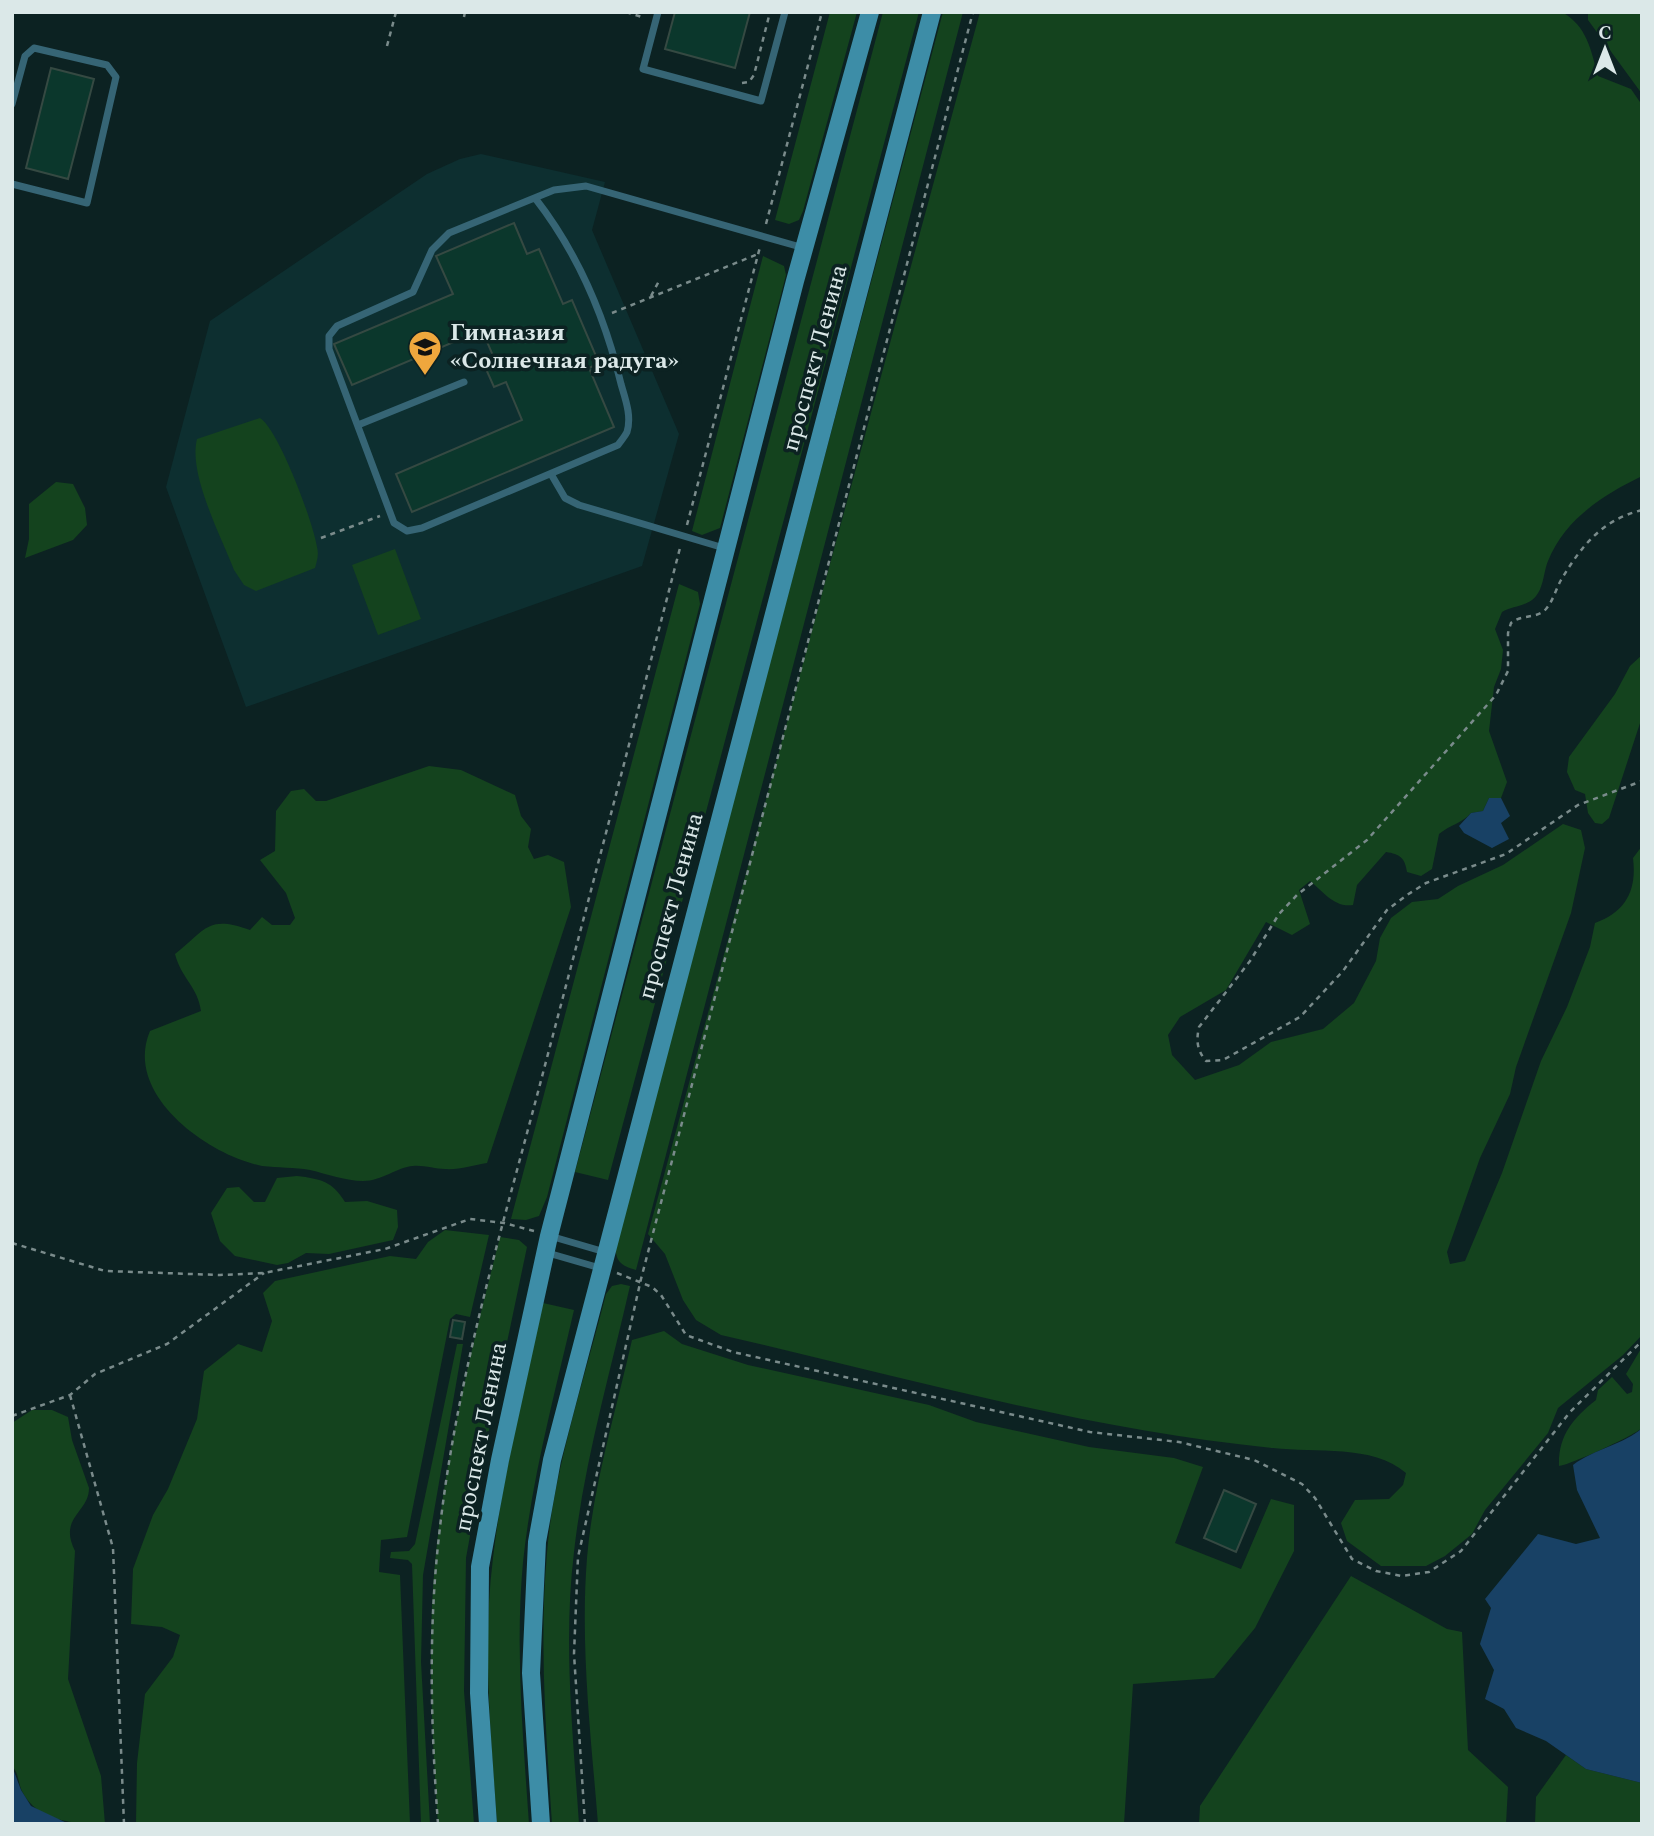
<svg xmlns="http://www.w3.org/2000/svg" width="1654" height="1836" viewBox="0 0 1654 1836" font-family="Spectral,serif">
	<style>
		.built { fill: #0d2f30 }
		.green { fill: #14431e }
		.water { fill: #184165 }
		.building { fill: #0b372c; stroke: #354942; stroke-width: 2 }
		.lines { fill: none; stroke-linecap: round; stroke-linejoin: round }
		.path { stroke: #7a8b8b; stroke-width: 2.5; stroke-dasharray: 5 5; stroke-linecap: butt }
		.lane { stroke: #366575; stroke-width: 7 }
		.secondary { stroke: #3d8da7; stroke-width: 18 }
		.labels { text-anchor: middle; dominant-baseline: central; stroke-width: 7; stroke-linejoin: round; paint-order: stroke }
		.poi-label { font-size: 24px; font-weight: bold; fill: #dbe8e8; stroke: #0c2222; text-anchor: start }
		.street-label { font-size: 24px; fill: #dbe8e8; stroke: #0c2222 }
	</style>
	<rect width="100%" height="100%" fill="#0c2222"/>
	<!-- built -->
	<path class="built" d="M481,154L605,182L592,230L679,434L642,566L246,707L166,487L210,321L427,174L460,159Z"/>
	<!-- green -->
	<path class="green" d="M830,12H857L803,211L799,220L789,224L775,220Z
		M883,12H919L608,1180L575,1172Z
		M943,12H963L636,1270C619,1265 616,1261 615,1244Z
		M980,12H1562C1587,26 1591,50 1598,76L1631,89L1642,105V476C1603,495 1565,519 1548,561C1543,573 1544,591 1532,600C1524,606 1511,607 1502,612L1495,629L1503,650L1501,669L1494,687L1489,731L1507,782L1501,798H1489L1483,811L1471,813C1462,823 1450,825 1439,834L1432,869L1421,876L1407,872C1405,858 1400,854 1386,852L1357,885L1353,905C1334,908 1323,891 1310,881L1299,890L1310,924L1292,935L1266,922L1226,990L1180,1017L1168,1035L1172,1055L1195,1080L1239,1065L1271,1042L1323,1029L1354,1003L1376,961L1380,938L1391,918L1412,902L1438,899L1458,886L1503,865L1563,824L1581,830L1585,848L1571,913L1516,1067L1510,1094L1480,1158L1447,1252L1450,1264L1465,1261L1502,1173L1541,1061L1567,1007L1590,947L1595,923C1626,912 1637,890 1633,858L1642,846V1335L1623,1355L1558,1408L1548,1433L1485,1510L1472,1534L1445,1556L1426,1566H1381L1347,1541L1341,1523L1355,1500L1389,1499L1403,1485L1406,1473C1372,1444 1316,1453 1273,1448C1086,1430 904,1377 721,1335L696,1320L683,1300L665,1254L648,1234Z
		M1588,12H1642V94L1588,20Z
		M763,256L784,266L786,275L720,528L702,535L692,531Z
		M260,418C279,430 313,522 317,547C319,555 317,561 315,568L256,591L244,585L234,570C221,536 188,474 197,439Z
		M56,482L73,484L85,508L87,525L73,540L25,558L29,539V504Z
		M395,549L421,619L378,635L352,565Z
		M679,584L698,592L700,604L547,1197L539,1216L526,1220L511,1219Z
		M1642,655V717L1609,818L1602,824L1595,823L1588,813L1585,794L1575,790L1567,772L1569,757L1615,694L1630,666Z
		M429,766L461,770L515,795L521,816L531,829L528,847L534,859L548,855L564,862L571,907L487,1163C474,1165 459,1170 445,1169C435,1169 424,1165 413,1166C397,1167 382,1181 363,1181C346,1181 327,1174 310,1170C294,1167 278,1168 262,1166C207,1155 123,1094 150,1031L201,1011C198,987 181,978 175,954C207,929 207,915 250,930L262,917L272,925H290L295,918L286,893L260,860L275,851L276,811L291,791L304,789L316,801H326Z
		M297,1176C321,1179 332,1181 345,1202L367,1201L397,1210L398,1227L393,1240L329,1254L306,1253L288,1263L277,1265L235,1256L220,1241L211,1213L227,1188L239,1187L254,1202H265L277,1178Z
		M445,1230L489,1235L470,1317L456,1314L450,1319L407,1537L381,1540L379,1572L400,1575L410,1824H136L137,1763L145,1694L173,1657L180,1635L162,1627L131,1624L133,1569L153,1515L168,1489L197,1419L204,1371L238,1344L262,1352L272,1321L263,1293L275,1281L390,1256L416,1259L428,1242Z
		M500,1237L519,1240L527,1247L492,1414L466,1558L464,1691L474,1824H438C433,1751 429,1679 432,1606C438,1480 469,1358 500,1237Z
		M621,1284L630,1286C610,1374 584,1462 574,1552C563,1642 573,1734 579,1824H552C546,1733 539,1643 547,1553C553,1472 586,1374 606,1294L612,1286Z
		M543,1303L574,1310C555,1393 532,1477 523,1562C515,1649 523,1737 529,1824H497C491,1737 482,1645 493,1558C503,1472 525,1387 543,1303Z
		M664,1331L682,1344L748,1365L929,1405L976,1422L1089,1447L1174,1458L1203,1467L1175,1543L1241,1569L1271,1499L1294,1505V1551L1255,1628L1214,1678L1133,1684L1124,1824H598C591,1736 580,1646 587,1558C593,1485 616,1411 632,1340Z
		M457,1344H463L423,1575L421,1662L430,1824H421L412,1564L408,1560L390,1558L391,1552L409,1551L415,1544Z
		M1642,1347V1428C1633,1436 1570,1465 1559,1466C1558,1436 1573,1418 1596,1400L1598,1390L1612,1377L1627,1394L1632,1392L1633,1384L1626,1374Z
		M32,1410H52L68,1417L72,1440L89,1488C89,1513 58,1517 75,1551L68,1679L101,1776L105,1824C75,1824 37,1822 22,1791C18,1783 19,1773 12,1766V1423Z
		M1351,1576L1447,1629L1462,1632L1468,1750L1508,1787L1506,1824H1199L1200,1806Z
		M1566,1755L1586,1769L1642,1783V1824H1535L1536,1797Z"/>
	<!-- water -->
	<path class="water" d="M1489,798H1501L1510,816L1501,823L1509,839L1492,848L1464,833L1459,826L1471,813L1483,811Z
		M1642,1428V1783L1586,1769L1546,1741L1516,1728L1504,1709L1485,1699L1494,1670L1480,1644L1491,1608L1485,1599L1538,1534L1576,1544L1600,1538L1577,1490L1573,1465C1594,1449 1625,1444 1642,1428Z
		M12,1766L21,1790L31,1806L69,1824H12Z"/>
	<!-- building -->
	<path class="building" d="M675,12H750L735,68L665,49Z
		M51,68L94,79L68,179L26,168Z
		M514,223L527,254L539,249L563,304L572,300L599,363L589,368L614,427L412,512L396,474L522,420L506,382L494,387L486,369L497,365L482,330L352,385L334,344L453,294L436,256Z
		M453,1320L465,1322L462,1339L450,1337Z
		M1224,1490L1256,1504L1236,1552L1204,1538Z"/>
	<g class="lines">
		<!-- path -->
		<path class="path" d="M626,12L645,18
			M464,17L465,12
			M387,46L396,12
			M742,83L749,82L754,75L770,12
			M766,224L822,12
			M651,296L659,281
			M612,313L758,254
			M1642,510C1602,520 1582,545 1561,580C1556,589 1553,601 1546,609C1537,619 1522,614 1511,623L1508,633V671L1496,695L1367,840L1297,895L1279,914L1250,961L1199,1027C1196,1041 1197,1050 1206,1061L1223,1060L1300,1017L1343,971L1387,910L1407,895L1426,883L1506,854L1578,805L1642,781
			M687,525L760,247
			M321,538L380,516
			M12,1243L105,1271L220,1275L264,1273L385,1249L470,1219L504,1223L534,1231
			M617,1273L652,1287L661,1295L686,1335L733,1352L1090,1432L1179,1442L1254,1460L1302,1484L1315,1498L1352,1559L1376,1571L1402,1576L1429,1572L1461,1551L1570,1412L1642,1341
			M70,1395L113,1548L124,1824
			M12,1416L70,1395L95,1374L167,1344L264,1273
			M438,1824C431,1728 428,1632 439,1536C456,1377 504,1223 544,1069C590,895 635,722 680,548
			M585,1824L574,1654L578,1557L641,1279L973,12"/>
		<!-- lane -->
		<path class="lane" d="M658,12L643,69L761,101L785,12
			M12,104L25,56L34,48L107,65L116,77L87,203L12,184
			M535,198C577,252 605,317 621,384C625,398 632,416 627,432C625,436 621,441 618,445L422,528L407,531L394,523L329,349V336L337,326L413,292L432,250L449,233L554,190L586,186L804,248
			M358,425L464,382
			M551,474L565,498L579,505L724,548
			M550,1236L605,1252
			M548,1253L600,1268"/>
		<!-- secondary -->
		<path class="secondary" d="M488,1824L479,1693L480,1567L500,1460L549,1236L795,281L870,12
			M541,1824L531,1673L537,1542L552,1460L932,12"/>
	</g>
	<!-- icons -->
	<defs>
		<symbol id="school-pin" viewBox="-11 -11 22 30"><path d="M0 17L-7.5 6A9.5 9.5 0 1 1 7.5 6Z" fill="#efa73d" stroke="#0c2222"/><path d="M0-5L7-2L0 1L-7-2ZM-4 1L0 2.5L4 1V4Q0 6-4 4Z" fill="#111"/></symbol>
	</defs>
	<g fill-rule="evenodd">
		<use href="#school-pin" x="406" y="328" width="38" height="52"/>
	</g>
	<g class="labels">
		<!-- poi labels -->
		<g class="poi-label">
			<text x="450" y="333">Гимназия<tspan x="450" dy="28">«Солнечная радуга»</tspan></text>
		</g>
		<!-- street labels -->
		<g class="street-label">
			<text transform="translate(815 358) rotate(-75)">проспект Ленина</text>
			<text transform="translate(671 906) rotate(-75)">проспект Ленина</text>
			<text transform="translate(481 1437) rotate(-79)">проспект Ленина</text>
		</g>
	</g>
	<!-- border -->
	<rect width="1654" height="1836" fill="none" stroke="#dbe8e8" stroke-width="28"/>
	<!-- north arrow -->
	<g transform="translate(1605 49)" stroke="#0c2222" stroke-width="5" paint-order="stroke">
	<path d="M0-5L12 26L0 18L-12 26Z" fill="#dbe8e8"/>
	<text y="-10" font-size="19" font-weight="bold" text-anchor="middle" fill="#dbe8e8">С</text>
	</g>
</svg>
